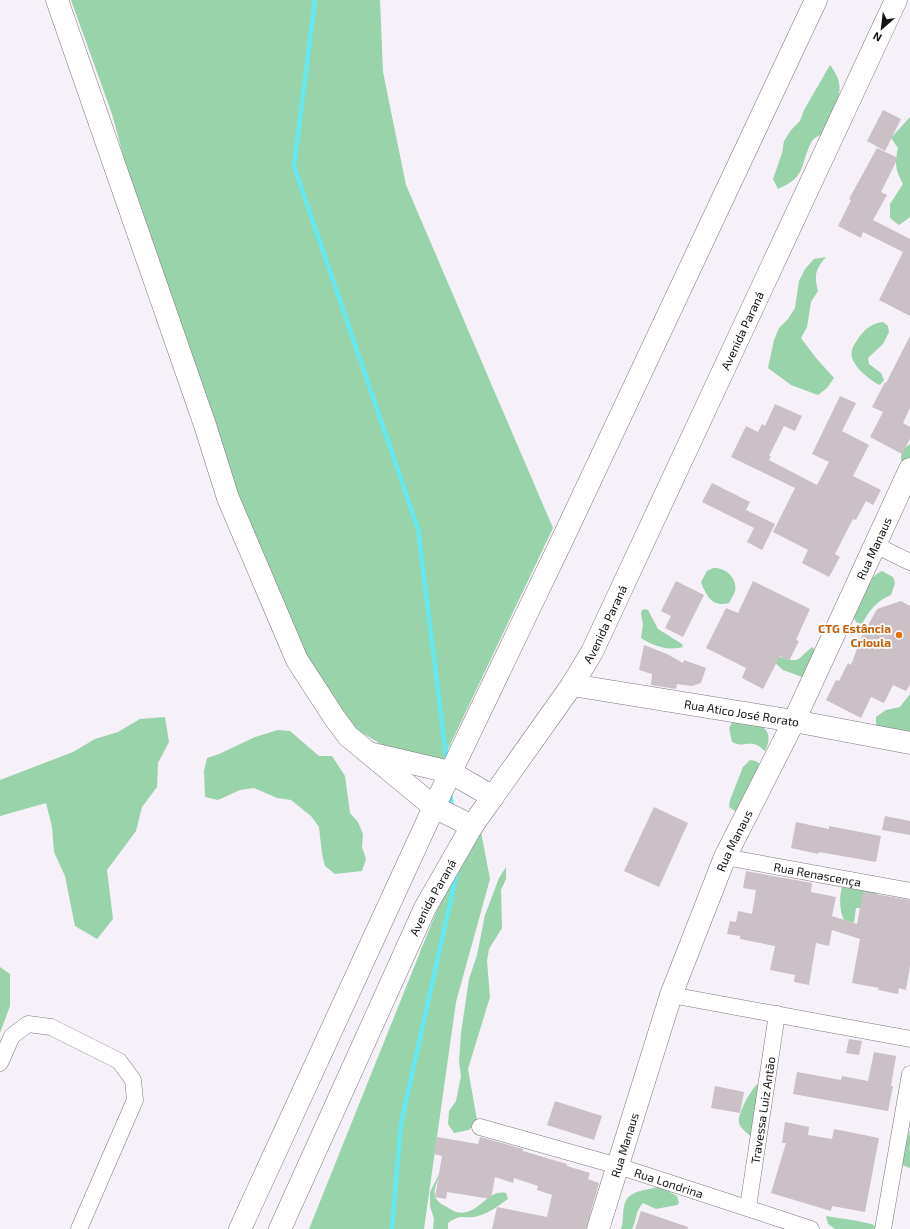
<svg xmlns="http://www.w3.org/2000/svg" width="910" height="1229" viewBox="0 0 910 1229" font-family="'Exo 2',sans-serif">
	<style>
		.green { fill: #99d3a9 }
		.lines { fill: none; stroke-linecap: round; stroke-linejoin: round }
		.stream { stroke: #64e9f1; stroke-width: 4.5 }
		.building { fill: #cac0c5 }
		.street-casing { stroke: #7c767d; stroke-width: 17 }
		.secondary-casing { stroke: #7c767d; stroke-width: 23 }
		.street { stroke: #fff; stroke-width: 16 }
		.secondary { stroke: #fff; stroke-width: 22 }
		.food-dot { fill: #e8710a; stroke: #fff; stroke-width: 1.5 }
		.labels { text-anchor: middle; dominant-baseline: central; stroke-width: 3.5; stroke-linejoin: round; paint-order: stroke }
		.street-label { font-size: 12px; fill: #141214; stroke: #fff }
		.food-label { font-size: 12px; font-weight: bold; fill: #c56008; stroke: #fff; text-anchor: end }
	</style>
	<rect width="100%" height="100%" fill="#f6f0f8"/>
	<!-- green -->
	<path class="green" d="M71,0H380L383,72L406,185L553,528L441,764L389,749L351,726L300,648L197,429L112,114Z
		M830,65C845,85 840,94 831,116C829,120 827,129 824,132C821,136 814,137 812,141C799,165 808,176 778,189L773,179L782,153L784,141L791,130L800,121L804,110Z
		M910,117V216L909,218L899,225L890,218V204L903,184C896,170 894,164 898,148L891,138Z
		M826,257C815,270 814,275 818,291L811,302L807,327L801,338L816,358L834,378L827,388L818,395L791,385L768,368L774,340L779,328L788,319L795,308L799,281L805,269L814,259Z
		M883,322L888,326L889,332L883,344L868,358L869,364L881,373L884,380L880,385C869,380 848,363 852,350C853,346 857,340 860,336C866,328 873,323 883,322Z
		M910,444V466L906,465L901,460C901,452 903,449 910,444Z
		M713,568C725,567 738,578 735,591C734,595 731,599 729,603C712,608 706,595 701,582L707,571Z
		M882,571L893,577L895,583L891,595C876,601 869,611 862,624L856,622L853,616C860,601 866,578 882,571Z
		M645,609L648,610L658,629L682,644L683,647C667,651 654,646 641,638L643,624L641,614L642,610Z
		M812,647L817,652L807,674L802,677L783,670L773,661L777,656C801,663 794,662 812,647Z
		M910,694V742L876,730V717L886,710L900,707Z
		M165,717L169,742L158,763L157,787L142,807L136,831L107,870L113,919L97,939L75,926L65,876L54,852L52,827L46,803L0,816V780L73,752L95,739L118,732L140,719Z
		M735,717C753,723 778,725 765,751C761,748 757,744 753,744C744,743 742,747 732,742L729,728Z
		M278,730L290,731L319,756H332L345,776L350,813L358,822L363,834L362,847L366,859L362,871L335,874L325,866L322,854L319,827L311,816L291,800L277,798L254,788L240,790L218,800L205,797L204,771L207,758L219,754L255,737Z
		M750,760L756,761L761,765L741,812L735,811L729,807L730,800L743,767Z
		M481,832L490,879L456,1002L424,1229H309L445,890Z
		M506,867V879L501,890L502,928L489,949L487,961L490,997L468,1069L477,1120L469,1130L454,1133L448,1124L449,1111L456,1101L461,1076L459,1062L461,1033L469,979L477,955L485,915L499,878Z
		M843,884L877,889L876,896L862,908H856L854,923L844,920C839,910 839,895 843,884Z
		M0,967L10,974V1006L0,1033Z
		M759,1083L752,1137C748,1134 740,1128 739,1123C737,1114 752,1087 759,1083Z
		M910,1130V1168L902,1165C901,1153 906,1142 910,1130Z
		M441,1170C437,1185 427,1197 445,1206C449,1208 453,1211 456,1212C478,1218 486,1189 506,1193L508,1199C498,1206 489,1213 478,1216C472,1218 468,1217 462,1217C457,1217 452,1220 448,1223V1229H433L434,1219L430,1206V1192Z
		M658,1187L662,1188L677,1196L679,1203L677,1205L656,1209L643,1203C635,1211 637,1220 632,1229H621C624,1221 622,1210 625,1203C629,1190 648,1190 658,1187Z
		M826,1216C842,1219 858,1220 874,1225L876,1229H835L828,1224Z"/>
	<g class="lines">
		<!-- stream -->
		<path class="stream" d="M315,0L294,166L418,529L447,763
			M450,791L452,810
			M392,1229L401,1124L457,872"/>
	</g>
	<!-- building -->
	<path class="building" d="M883,110L901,119L885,151L867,141Z
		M877,148L898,158L881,192L887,195L873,220L910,239V316L879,300L903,252L863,232L861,238L838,226L851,200L849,199Z
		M910,336V408L903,423L910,427V439L902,454L870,437L883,412L872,407L885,382L886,383Z
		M840,396L856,403L842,431L869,445L853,476L881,490L873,505L866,501L856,520L853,519L835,554L840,557L829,577L802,563L808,550L773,532L795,488L731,457L746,426L758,432L762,424L765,426L775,404L802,416L795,431L784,426L769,456H771L769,460L817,485L829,462L812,454Z
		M712,483L750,502L746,510L775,524L762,550L747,542L754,528L702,502Z
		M676,581L704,595L683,637L665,628L671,616L661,611Z
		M753,581L810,609L796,640L799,641L789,661L780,656L763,689L742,678L746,668L706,648L726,608L738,613Z
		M901,601L910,606V685L906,691L893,685L884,703L871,697L861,718L826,700L836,680L839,681L848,663L851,665L861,638L877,609Z
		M644,645L667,654L683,663L684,660L706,668L701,683L692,686L677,684L676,689L651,685L652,674L639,670Z
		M654,807L688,823L659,887L624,871Z
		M885,816L910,821V835L882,830Z
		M796,822L829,829V826L881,836L876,862L819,852L818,854L791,848Z
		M746,871L812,883L811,892L836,897L832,916L857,924L863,892L910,900V966L906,990L899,988L898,994L878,990L879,988L852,983L860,939L832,930L829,946L816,943L809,985L794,982L795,975L770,970L775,946L740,939V936L727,934L730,921L736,922L738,911L752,914L756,890L743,888Z
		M849,1039L862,1041L859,1055L846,1053Z
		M874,1052L896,1056L891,1086H893L888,1111L793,1094L797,1072L841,1080L842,1076L868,1081Z
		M715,1086L744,1092L740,1113L711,1108Z
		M555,1101L602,1116L594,1140L547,1125Z
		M785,1122L809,1127L808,1135L832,1139L834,1129L879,1138L865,1212L832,1206L831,1211L771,1193L786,1143H782Z
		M437,1137L478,1144L480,1137L523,1149V1151L567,1164V1166L590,1173L588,1179L599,1183L586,1229H492L497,1207L547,1217L552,1195L537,1190L538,1186L514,1178L513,1183L495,1177L491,1199L447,1192L446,1199L435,1197L442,1156L434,1154Z
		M641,1211L688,1227V1229H635Z"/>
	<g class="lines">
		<defs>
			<g id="street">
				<path d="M875,545L910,562"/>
				<path id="s1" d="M725,857L910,891"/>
				<path d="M671,995L910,1039"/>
				<path d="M0,1063L12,1036L28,1024L51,1027L119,1061L133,1080L135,1100L79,1229"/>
				<path id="s2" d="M480,1127L618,1166L811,1229"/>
				<path id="s3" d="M748,1207L777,1014"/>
				<path d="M883,1229L910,1074"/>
			</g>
			<g id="secondary">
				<path d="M57,0L205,425L228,498L297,660L334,717L348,736L434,807L472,826"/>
				<path id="s4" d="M572,685L794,721L910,743"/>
				<path d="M373,754L450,772L493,797"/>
				<path d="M240,1229L434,807L565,534L816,0"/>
				<path id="s5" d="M280,1229L425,908L472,826L572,685L592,652L896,0"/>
				<path id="s6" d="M598,1229L671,995L725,857L794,721L910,469"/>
			</g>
		</defs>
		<!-- street casing -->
		<use href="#street" class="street-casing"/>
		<!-- secondary casing -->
		<use href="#secondary" class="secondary-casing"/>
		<!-- street -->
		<use href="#street" class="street"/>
		<!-- secondary -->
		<use href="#secondary" class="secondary"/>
	</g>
	<!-- markers -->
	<circle class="food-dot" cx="899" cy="635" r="4"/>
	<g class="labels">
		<!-- street labels -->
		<g class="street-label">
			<text stroke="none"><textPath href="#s5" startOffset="1013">Avenida Paraná</textPath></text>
			<text stroke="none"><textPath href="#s6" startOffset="736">Rua Manaus</textPath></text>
			<text stroke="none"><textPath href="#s5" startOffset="689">Avenida Paraná</textPath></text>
			<text stroke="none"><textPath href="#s4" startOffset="172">Rua Atico José Rorato</textPath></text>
			<text stroke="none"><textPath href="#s6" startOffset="412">Rua Manaus</textPath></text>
			<text stroke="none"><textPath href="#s1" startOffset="94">Rua Renascença</textPath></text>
			<text stroke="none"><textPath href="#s5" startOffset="365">Avenida Paraná</textPath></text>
			<text stroke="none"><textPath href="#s3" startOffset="98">Travessa Luiz Antão</textPath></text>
			<text stroke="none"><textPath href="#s6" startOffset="88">Rua Manaus</textPath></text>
			<text stroke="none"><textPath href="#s2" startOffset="197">Rua Londrina</textPath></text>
		</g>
		<!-- food labels -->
		<g class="food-label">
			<text x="891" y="628">CTG Estância<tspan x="891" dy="14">Crioula</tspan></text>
		</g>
	</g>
	<!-- north arrow -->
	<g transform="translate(882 28) rotate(208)" stroke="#ffffff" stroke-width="3" paint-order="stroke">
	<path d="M0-3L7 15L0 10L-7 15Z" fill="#141214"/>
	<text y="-6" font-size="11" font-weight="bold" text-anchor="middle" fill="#141214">N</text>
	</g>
</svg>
